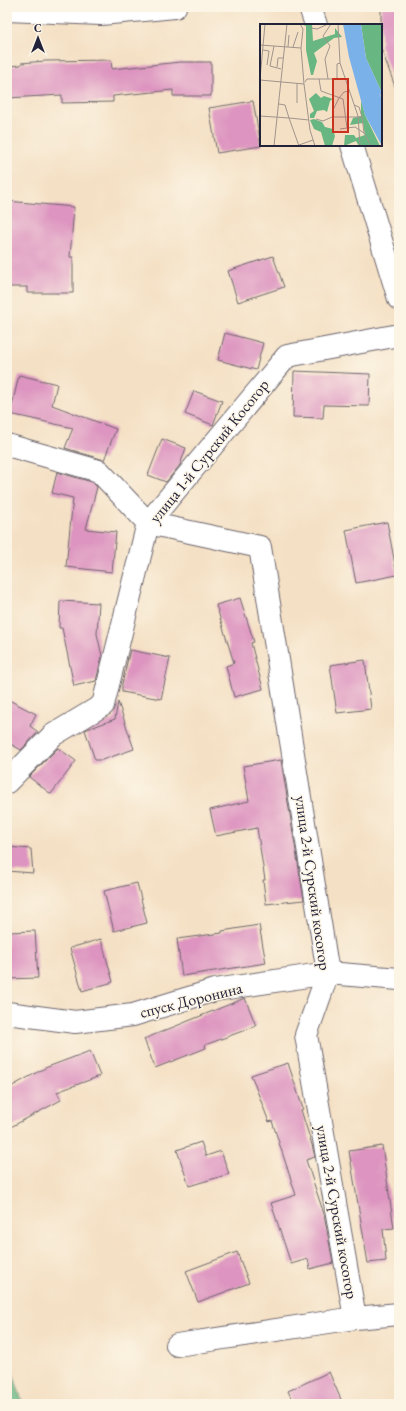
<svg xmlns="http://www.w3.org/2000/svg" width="406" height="1411" viewBox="0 0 406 1411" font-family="'EB Garamond',serif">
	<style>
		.forest { fill: #68b782; stroke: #456c5e }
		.building { fill: #dd94c0 }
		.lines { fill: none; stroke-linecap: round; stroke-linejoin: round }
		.minor-casing { stroke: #6c646b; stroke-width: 24 }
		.minor { stroke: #fff; stroke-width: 22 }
		.labels { text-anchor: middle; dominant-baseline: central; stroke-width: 3; stroke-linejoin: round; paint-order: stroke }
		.street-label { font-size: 16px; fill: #22223b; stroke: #fcf5e5 }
		.inset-road { fill: none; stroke: #a0948d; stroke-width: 1 }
		.view { fill: #c8321e; fill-opacity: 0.15; stroke: #c8321e; stroke-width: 2 }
		.inset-edge { fill: none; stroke: #22223b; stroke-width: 2 }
	</style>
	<rect width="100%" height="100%" fill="#fcf5e5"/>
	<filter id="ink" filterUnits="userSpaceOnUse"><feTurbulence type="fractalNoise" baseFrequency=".025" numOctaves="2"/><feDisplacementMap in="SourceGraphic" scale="8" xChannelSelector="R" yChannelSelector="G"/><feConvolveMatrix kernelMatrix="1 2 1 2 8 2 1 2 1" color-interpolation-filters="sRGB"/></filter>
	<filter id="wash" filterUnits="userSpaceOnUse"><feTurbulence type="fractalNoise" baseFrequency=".012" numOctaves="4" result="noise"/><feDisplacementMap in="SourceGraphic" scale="16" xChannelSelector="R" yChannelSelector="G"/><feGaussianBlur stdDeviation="0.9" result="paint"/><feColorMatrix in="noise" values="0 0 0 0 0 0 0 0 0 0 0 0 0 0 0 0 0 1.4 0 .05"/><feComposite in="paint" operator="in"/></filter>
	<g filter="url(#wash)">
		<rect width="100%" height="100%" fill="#f4e0c4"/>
		<!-- forest -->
		<path class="forest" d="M7,1355L23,1404H7Z"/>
		<g id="blocks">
			<!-- building -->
			<path class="building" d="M381,7H399V91L397,92L381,48Z
				M111,60L112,69L180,62H211V96H173V90L113,96V102L62,103V95L7,98V66L21,65V63L46,61Z
				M253,101L261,146L217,153L209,108Z
				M7,201L74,207L70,257H73V293H27V287H7Z
				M273,256L284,287L238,302L228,271Z
				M225,333L263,343L256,370L218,360Z
				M294,371L370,374L369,406L324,405L323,418L293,417Z
				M19,375L57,384L52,405L116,429L104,460L65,448L73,428L10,414Z
				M194,391L222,401L213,425L185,414Z
				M162,439L186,448L180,465L166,482L148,475Z
				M57,472L92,482L97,487L86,529L116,532L112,572L66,567L73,498L52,493Z
				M387,522L397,575L356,583L346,530Z
				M240,598L254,642L251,643L263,689L234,697L226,666L234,663L216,605Z
				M60,601L99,603L97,634L102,656L96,681L74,686L62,628H59Z
				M130,650L170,658L161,699L122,692V684Z
				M365,660L371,709L337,713L330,665Z
				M7,699L36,714L30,726L38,732L21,750L7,742Z
				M118,702L134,749L102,760H95L85,730L115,719Z
				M58,748L76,761L51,794L29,777Z
				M281,760L304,900L266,904L263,880H265L257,828L216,836L210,810L249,801L243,766Z
				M7,847L31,849L33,873L7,871Z
				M137,883L147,923L114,931L104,891Z
				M259,925L266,963L182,976L177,939L222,933V931Z
				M35,931L38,978L7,979V932Z
				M101,939L113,982L82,991L70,948Z
				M245,998L256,1026L205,1045L206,1048L155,1068L144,1039Z
				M90,1051L100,1076L57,1092L61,1100L7,1129V1089L45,1068Z
				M288,1063L303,1109L301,1110L312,1145L315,1157L306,1160L324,1214L333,1263L310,1269L308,1259L291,1264L271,1203L296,1195L272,1121L269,1122L251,1075Z
				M201,1142L206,1156L221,1151L229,1174L189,1186L177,1150Z
				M382,1146L394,1228L383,1229L386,1261L368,1263L349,1151Z
				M237,1252L249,1283L198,1302L186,1271Z
				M329,1372L343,1404H294L288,1391Z"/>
		</g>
	</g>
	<g filter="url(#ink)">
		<use href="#blocks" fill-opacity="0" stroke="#6c646b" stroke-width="1"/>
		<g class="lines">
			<defs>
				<path id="minor" d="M310,7L316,25
					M7,10L101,14L175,7
					M352,145L399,299
					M7,445L99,471L148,523L260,547L328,973L306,1035L355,1318L177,1345
					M7,782L53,735L103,705L148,523L287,356L399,335
					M7,1013L75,1022L133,1015L215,990L328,973L399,979
					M355,1318L399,1314"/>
			</defs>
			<!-- minor casing -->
			<use href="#minor" class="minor-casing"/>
			<!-- minor -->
			<use href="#minor" class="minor"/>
		</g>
	</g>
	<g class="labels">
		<!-- street labels -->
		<g class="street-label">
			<text transform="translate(209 451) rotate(-51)">улица 1-й Сурский Косогор</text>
			<text transform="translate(313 883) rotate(82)">улица 2-й Сурский косогор</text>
			<text transform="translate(191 1000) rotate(-14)">спуск Доронина</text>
			<text transform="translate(337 1212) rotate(80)">улица 2-й Сурский косогор</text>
		</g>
	</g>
	<!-- overview -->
	<g transform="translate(260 24)">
		<rect width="122" height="122" fill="#f4e0c4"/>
		<path d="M41,0H52L53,17L75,10V4L82,13L74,14L54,29L57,37L53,51H51L46,26V2ZM101,0H122V69L106,34ZM56,69L61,74L64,72L73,75L70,77L67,88L64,86L57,87L54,94H50V90L54,87L49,75ZM101,76L105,91L120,122H99L96,117L84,122L85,111H94L96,114L105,111L103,99L90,101L93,94L101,92ZM54,95L62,98L65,103L73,105L75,112L72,122H65L61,108L54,105L50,96Z" fill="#68b782"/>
		<path d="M83,0H101L106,34L122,69V74L119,68L122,76V122L105,91L89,33Z" fill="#7ab1e9"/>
		<path class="inset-road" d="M40,0L43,5L41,24L44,60L50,106L55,122M78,0L80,39L98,92L100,122M51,4L57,5L68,0M0,21L41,24M14,22L10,42L21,45M28,23L29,11M33,23L38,8M3,26L9,27L7,41M17,43L18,34H23M0,55L5,0M59,55L61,67L83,75L87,104L80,105M68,55L65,35L70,22L63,12L71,0M77,55V40L80,39M0,56L44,60M45,58L47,55H85M37,60V79M19,80L25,81L29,94L49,96M94,81L99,83L102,93M0,92L29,94L39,122M56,95L63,97L72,93H102L104,109L111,122M73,95V86L79,74L84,68L89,67M87,104L95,103L104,109M39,121L53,116M14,122L27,0"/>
		<path class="view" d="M73,55H88V108H73Z"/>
		<rect width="122" height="122" class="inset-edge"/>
	</g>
	<!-- margin -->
	<rect width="406" height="1411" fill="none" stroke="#fcf5e5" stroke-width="24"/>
	<!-- north arrow -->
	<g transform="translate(38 38)" stroke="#fcf5e5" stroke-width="3" paint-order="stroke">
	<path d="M0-3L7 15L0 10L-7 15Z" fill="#22223b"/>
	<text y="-6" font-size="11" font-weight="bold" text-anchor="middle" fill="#22223b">С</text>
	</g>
</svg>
